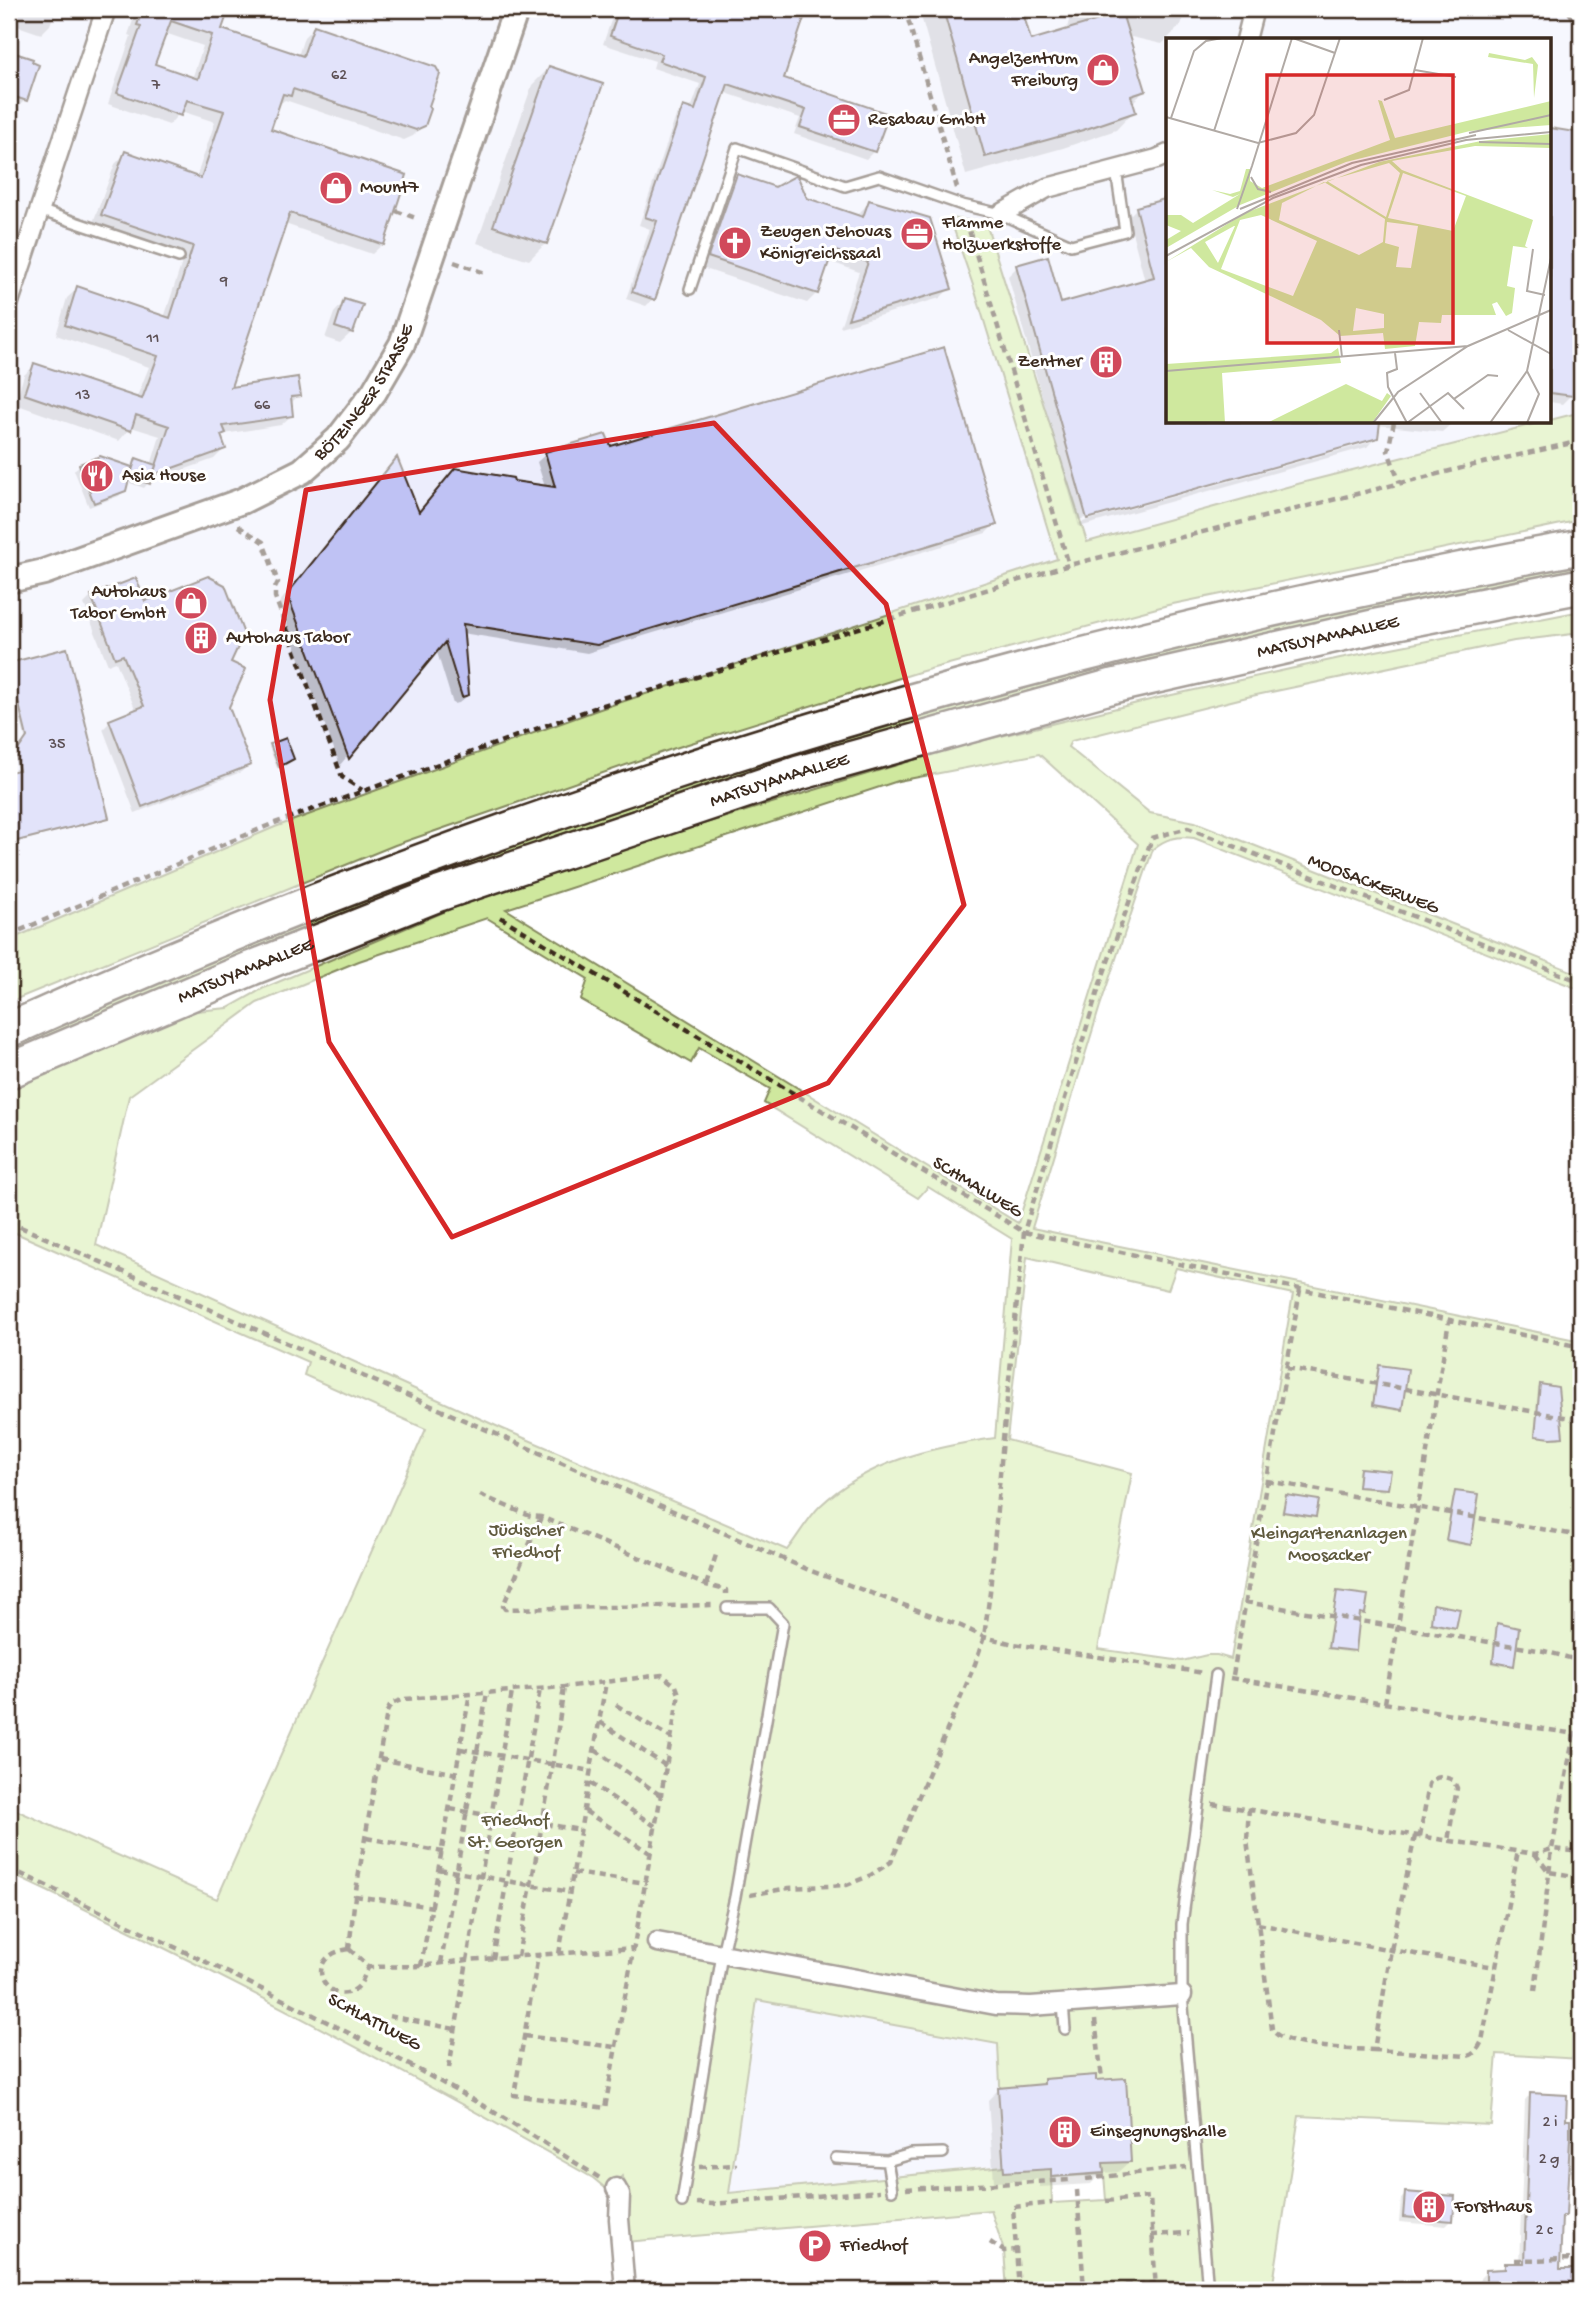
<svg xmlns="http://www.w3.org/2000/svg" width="1590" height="2299" viewBox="0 0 1590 2299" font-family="'Gochi Hand',sans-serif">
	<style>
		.built { fill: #ecedfc }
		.green { fill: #cfe89e; stroke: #85895e; stroke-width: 2; fill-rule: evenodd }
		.shadow { fill: #0003; fill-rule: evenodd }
		.building { fill: #bfc2f4; stroke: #3b2a1e; stroke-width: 2; fill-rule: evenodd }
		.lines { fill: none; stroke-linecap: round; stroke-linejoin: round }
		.lane-casing { stroke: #3b2a1e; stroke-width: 14 }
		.street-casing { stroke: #3b2a1e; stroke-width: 23 }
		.secondary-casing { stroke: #3b2a1e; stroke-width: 30 }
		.highway-casing { stroke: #3b2a1e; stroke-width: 38 }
		.path { stroke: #3b2a1e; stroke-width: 4.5; stroke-dasharray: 7 5; stroke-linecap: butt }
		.lane { stroke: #fff; stroke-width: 9 }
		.street { stroke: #fff; stroke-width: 18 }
		.secondary { stroke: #fff; stroke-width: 24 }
		.highway { stroke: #fff; stroke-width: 33 }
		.marked { fill: none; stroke: #d62828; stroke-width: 5; stroke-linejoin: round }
		.labels { text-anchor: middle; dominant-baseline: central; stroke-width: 6; stroke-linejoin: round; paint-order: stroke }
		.number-label { font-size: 16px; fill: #5c5054 }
		.poi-label { font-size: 19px; fill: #3b2a1e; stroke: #fff; text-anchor: start }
		.street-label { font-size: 19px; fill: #3b2a1e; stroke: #fff }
		.park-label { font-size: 19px; fill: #605a3e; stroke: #fff }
		.inset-road { fill: none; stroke: #b1aaa5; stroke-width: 2 }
		.view { fill: #d62828; fill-opacity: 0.15; stroke: #d62828; stroke-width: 3.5 }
		.inset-edge { fill: none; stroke: #3b2a1e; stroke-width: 3.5 }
	</style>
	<rect width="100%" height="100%" fill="#fff"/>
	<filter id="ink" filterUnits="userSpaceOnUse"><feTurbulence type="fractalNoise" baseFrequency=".0143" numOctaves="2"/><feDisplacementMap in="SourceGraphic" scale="14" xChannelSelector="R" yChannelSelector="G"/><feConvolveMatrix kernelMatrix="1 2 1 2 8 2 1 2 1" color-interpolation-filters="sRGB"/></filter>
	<g filter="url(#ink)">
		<!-- built -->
		<path class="built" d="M9,9H1581V412L1550,420V40H1168V422H1542L1305,482L1087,542L987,223L950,219L974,288L1058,559L600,709L275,827L9,940Z
			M757,2000L998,2044L1004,2167L728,2193Z"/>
		<!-- green -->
		<path class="green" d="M950,218L986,223L1087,542L1305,482L1542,422H1550V420L1581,412V520L1168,605L919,672L672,749L395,845L9,1002V940L275,827L600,709L1057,559L974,288Z
			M1581,560V570L1351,615L1102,671L756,768L451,872L274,940L9,1052V1043L274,930L634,799L987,693L1350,605Z
			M1581,611V633L1514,641L1247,697L1071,741L1068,747L1150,813L1195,822L1581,975V990L1194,838C1177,836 1166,838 1153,849L1100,1006L1032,1228L1581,1341V2059L1497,2054L1491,2125L1299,2116L1272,2290H1007L1004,2251L991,2210L626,2242L629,2191L622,2176L609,2191L593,2178C402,2069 208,1966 9,1873V1807L217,1899L426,1429L304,1375L308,1362L9,1230V1091L175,1013L228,1008L264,988L453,908L660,837L956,747L1158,698L1340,658ZM1039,754L1138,844L1018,1223L506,909L898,781ZM487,918L588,979L581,1000L691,1063L699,1048L770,1089L764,1103L918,1198L928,1187L1012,1239L995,1438C933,1447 867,1461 820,1506C808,1518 798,1536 787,1550L503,1429L96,1245L129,1096L257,1003L359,961ZM1027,1257L1168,1290L1176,1268L1293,1294L1231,1659L1217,1655H1207L1182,1661L1098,1649L1132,1473L1007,1440ZM757,2000L998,2044L1004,2166L729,2193ZM1104,2174L1106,2200L1052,2203L1051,2177Z"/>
		<!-- shadow -->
		<path class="shadow" d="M9,9H59L54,14L50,25L41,34L9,23Z
			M137,9H227L219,30L298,56L304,37L314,27L428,106L424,125L413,136L404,140L285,100L278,105L269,130L383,244L372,254L285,224L229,389L299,395L290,404L292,415L281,425L224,434L220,437L224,449L214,459L149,482L144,488L127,482L124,490L119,496L89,507L74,470L80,465L131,469L137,460L151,465L160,436L131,427L119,441L15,404L24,375L35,365L136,399L149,367L56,335L67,298L78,288L164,318L184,256L92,225L115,164L125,154L196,178L215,122L181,111L169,125L108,104L131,36L128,35ZM165,33L203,46L192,79L153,65Z
			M615,9H806L782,79L874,151L866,159L794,134L800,118L723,92L653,299L646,306L626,299L650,229L639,225L676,116L684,108L687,109L692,106L700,84L653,68L655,61L603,44Z
			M919,9H1020L1030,42L1066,32L1072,9H1186L1181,25L1162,44L1127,36L1144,91L1132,103L1134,111L1116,130L1063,148L966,175Z
			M13,54L25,100L20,105L9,101V58Z
			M549,68L546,243L529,260L477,243L532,85Z
			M1550,130L1581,135V291L1571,395L1562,404L1550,402Z
			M737,176L858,217L860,212L870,202L950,288L940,298L840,327L859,272L828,261L817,293L807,303L699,267L727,186Z
			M1168,200V422H1451V424L1442,432L1378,425L1376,437L1367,447L1079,527L1008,276L1017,267L1060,305L1145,281L1128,217L1137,208ZM1371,438V442L1079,523L1078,520Z
			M345,301L352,332L340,343L325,338L334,313Z
			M609,448L995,524L986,533L587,653L462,633L468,695L459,703L453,704L436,649L340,765L279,603L389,467L418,514L455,469L545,487L537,462L546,454Z
			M92,596L144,603L229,662L227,707L249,765L241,772L135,813L103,729L110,722L136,711L116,662L108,665L84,604Z
			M10,664L107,818L105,820L9,844V774L18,772L15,762L17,758L15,756L26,741L9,672Z
			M271,745L290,761L277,768L269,747Z
			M1379,1367L1400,1409L1398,1411L1372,1407L1377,1369Z
			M1541,1386L1561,1436L1559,1439L1534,1437L1538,1388Z
			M1361,1469L1386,1488L1384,1491L1357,1488L1358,1471Z
			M1456,1493L1469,1544L1467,1546L1445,1542L1453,1495Z
			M1286,1497L1314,1516L1312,1518L1281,1513Z
			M1338,1593L1363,1613L1358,1615L1354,1650L1352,1653L1326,1649L1336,1595Z
			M1434,1606L1454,1627L1452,1629L1430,1625Z
			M1497,1625L1512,1665L1510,1667L1492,1664L1495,1627Z
			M1045,2080L1130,2161L1118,2172L1101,2173L1091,2184L1040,2187V2179L994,2182L988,2100L999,2089L1039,2086Z
			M1531,2094L1568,2125L1581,2126V2172H1567L1564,2215L1560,2219L1558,2271L1581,2270V2290H1480V2278L1486,2272L1499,2271L1505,2265H1519L1525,2101Z
			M1406,2194L1451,2221L1446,2226L1399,2222L1401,2199Z"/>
		<!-- building -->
		<path class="building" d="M143,9H229L222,29L303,56L314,25L436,67L440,74L429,106L431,109L425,126L416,130L293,89L291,96L283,94L271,129L407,175L384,245L290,213L231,387L298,377L301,396L291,397L293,416L223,426L226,433L221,435L226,449L153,475L169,426L136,415L131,431L24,394L34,363L142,399L158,356L65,325L77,286L170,318L193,246L101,215L125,151L201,178L224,111L187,100L181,116L117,93L141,26L137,25ZM171,21L212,35L198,79L155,64Z
			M619,9H807L784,78L889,114L875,152L800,127L806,110L728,84L655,300L632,292L657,221L645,217L683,106L695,110L706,77L659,61L662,54L610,36Z
			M943,9H1022L1031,40L1122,13L1146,91L1131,96L1136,112L1083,130L985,157Z
			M12,52L33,59L32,62L39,65L27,101L9,95V63Z
			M549,66L603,84L547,244L493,226Z
			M1550,128L1581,133V310L1576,350H1580L1573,396L1550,393Z
			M737,174L775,187L795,176L798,177L807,198L863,217L869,200L930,218L952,289L848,319L868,262L833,250L818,294L708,257Z
			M1168,198V422H1380L1378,438L1087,519L1016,265L1048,256L1061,303L1154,277L1136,207Z
			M344,299L363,305L353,333L335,327Z
			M944,347L997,525L597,645L463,624L469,695L462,697L445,642L349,759L287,594L397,457L419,512L455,468L513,478L514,481L555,487L545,452L606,434L611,446Z
			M100,456L132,467L126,491L94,503L79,464Z
			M136,458L156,465L150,484L130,477Z
			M208,576L225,585L244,634L231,662L246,669L229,707L251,765L142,807L109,720L144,706L123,655L115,658L91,595L136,578L145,601Z
			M67,648L109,818L9,843V772L19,770L16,758L18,755L16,753L27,737L9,663Z
			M286,738L294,759L279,767L270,744Z
			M1379,1365L1408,1369L1402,1410L1373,1405Z
			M1540,1384L1558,1387L1563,1437L1551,1438L1535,1436Z
			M1360,1468L1391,1471L1388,1489L1358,1487Z
			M1455,1491L1479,1494L1471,1545L1446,1540Z
			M1286,1495L1319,1500L1316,1517L1283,1512Z
			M1337,1591L1368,1595L1365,1614L1360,1613L1356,1651L1328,1648Z
			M1433,1604L1460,1609L1456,1628L1431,1623Z
			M1497,1623L1519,1628L1514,1666L1493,1662Z
			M1096,2075V2080L1126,2078L1131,2162L1103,2163L1104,2173L1051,2177V2169L1004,2172L998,2088L1044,2084V2079Z
			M1530,2093L1567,2095L1566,2120H1570V2138L1566,2216H1562L1560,2269H1578V2290H1486V2270L1505,2269V2263H1524Z
			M1405,2192L1455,2196L1453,2221L1403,2217Z"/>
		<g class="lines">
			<defs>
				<path id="lane" d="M39,210L179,257
					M690,289L737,148L845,186L879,176L962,205L1001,214L1071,245L1125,231L1116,170
					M1063,2004L1065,2029
					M836,2158L887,2161
					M892,2190L887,2161L911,2154L943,2153
					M682,2202L722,1954L735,1897L783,1623L769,1608H727
					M1208,2290L1182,1995V1924L1216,1675"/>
				<path id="street" d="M1578,9H1581
					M1246,40L1254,9
					M1001,214L1047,188L1157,159L1168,154
					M9,302L106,9
					M657,1942L996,2005L1031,2006L1182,1995
					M616,2188L620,2195L619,2219L625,2290"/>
				<g id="secondary">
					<path id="s1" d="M9,580L44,572L242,501L302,471L338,439L374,392L402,344L516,9"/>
				</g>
				<g id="highway">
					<path d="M9,1030C510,804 1040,643 1581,547"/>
					<path id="s2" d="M9,1071L252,968L439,894L799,773L1113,686L1377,626L1581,586"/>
				</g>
			</defs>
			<!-- lane casing -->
			<use href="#lane" class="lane-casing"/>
			<!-- street casing -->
			<use href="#street" class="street-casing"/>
			<!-- secondary casing -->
			<use href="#secondary" class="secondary-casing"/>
			<!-- highway casing -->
			<use href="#highway" class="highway-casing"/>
			<!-- path -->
			<path class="path" d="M905,9L957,188
				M396,211L416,218
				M966,220L1069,565
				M454,262L485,273
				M1394,422L1388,451L1400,483
				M238,526L263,542L278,582L275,588V597L342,777L362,790
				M500,917L1024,1232L1581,1347
				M9,935L272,824L597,707L1069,565L1470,466L1581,441
				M9,1222L811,1571L961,1626L984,1637L1014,1644L1204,1673
				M1287,1368L1581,1420
				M1267,1481L1581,1536
				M480,1495L530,1516L541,1517L706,1585L726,1590V1594
				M541,1517L503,1606L505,1609L716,1605
				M706,1585L716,1555
				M1245,1602L1544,1651L1581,1661
				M1233,1675L1300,1290
				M1230,1678L1581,1735
				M1385,1703L1449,1321
				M616,1705L671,1738
				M600,1722L666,1766
				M1579,1735L1581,1716
				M461,1749L592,1771
				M595,1750L660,1795
				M380,1759L457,1774
				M590,1783L655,1826
				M1212,1804L1535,1854L1552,1849L1581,1852
				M1249,1808L1247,1840L1272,2029C1281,2048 1352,2049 1374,2050
				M450,1809L581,1830
				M585,1811L650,1853
				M1415,1836L1391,1950L1374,2050L1467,2056C1475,2055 1479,2047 1482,2041L1518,1851
				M1420,1836L1429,1784C1436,1775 1443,1776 1453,1780L1457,1788L1448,1841
				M366,1838L443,1852
				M1535,1854L1549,1872L1581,1877
				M9,1868C161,1941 315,2011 462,2094C510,2120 556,2151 603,2180
				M439,1869L570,1892
				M573,1873L647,1883
				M750,1895L789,1888L847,1885L871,1875L891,1862L975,1664L984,1637L990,1592L1003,1439L1024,1232L1100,984L1152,838L1188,828L1581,982
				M355,1896L433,1907
				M1258,1924L1391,1950L1495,1967
				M349,1949L355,1896L387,1712L391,1704L404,1699L564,1687L662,1675L676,1686L679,1694L605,2108L514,2095L538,1956
				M349,1949L369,1967L421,1966L467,1960L634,1948
				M349,1949C299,1956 326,2007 354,1990C363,1985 363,1975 369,1967
				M559,1954L606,1682
				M518,1957L553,1763L564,1687
				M493,1959L540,1689
				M441,1963L487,1693
				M421,1966L470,1693
				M1535,1991L1552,1849L1574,1734
				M389,2016L455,2029
				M1095,2020L1102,2079
				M524,2036L615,2047
				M449,2068L512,1692
				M1581,2148V2217
				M699,2167L737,2165
				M1086,2179L1186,2167
				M906,2189L1070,2180
				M1077,2190L1084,2290
				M1106,2201L1150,2197L1156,2290
				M697,2203L712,2204L880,2191
				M1151,2235L1189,2233
				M990,2242L1004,2251L1016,2250
				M1515,2260L1581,2259
				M1019,2290L1013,2207L1052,2203
				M1053,2290L1156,2283"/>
			<!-- lane -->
			<use href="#lane" class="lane"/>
			<!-- street -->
			<use href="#street" class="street"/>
			<!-- secondary -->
			<use href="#secondary" class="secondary"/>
			<!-- highway -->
			<use href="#highway" class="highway"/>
		</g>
	</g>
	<!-- marked area -->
	<path d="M0 0H1590V2299H0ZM714,423L886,604L964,905L828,1083L452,1237L329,1042L270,700L306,490Z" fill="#fff" fill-opacity=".55" fill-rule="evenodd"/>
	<path class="marked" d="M714,423L886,604L964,905L828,1083L452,1237L329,1042L270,700L306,490Z"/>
	<!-- icons -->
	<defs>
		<symbol id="shop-disc" viewBox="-11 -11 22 22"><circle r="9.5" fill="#d1495b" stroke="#fff"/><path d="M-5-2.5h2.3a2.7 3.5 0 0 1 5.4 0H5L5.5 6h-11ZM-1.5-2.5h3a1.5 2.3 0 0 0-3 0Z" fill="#fff"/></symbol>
		<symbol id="office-disc" viewBox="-11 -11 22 22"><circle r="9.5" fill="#d1495b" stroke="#fff"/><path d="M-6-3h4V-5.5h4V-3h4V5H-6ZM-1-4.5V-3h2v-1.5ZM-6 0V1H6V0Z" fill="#fff"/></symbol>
		<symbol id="church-disc" viewBox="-11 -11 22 22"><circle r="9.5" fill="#d1495b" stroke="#fff"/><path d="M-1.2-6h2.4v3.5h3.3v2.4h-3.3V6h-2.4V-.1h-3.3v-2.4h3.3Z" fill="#fff"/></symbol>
		<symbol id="building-disc" viewBox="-11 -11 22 22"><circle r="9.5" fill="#d1495b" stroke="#fff"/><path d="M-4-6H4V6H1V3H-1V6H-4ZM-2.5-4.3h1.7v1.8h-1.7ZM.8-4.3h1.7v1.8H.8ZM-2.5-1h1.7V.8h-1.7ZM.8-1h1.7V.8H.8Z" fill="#fff"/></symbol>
		<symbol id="restaurant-disc" viewBox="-11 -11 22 22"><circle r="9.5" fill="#d1495b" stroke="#fff"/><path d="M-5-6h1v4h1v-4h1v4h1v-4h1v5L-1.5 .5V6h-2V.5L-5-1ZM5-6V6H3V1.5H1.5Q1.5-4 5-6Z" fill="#fff"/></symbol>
		<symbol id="parking-disc" viewBox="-11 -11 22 22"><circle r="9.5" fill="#d1495b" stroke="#fff"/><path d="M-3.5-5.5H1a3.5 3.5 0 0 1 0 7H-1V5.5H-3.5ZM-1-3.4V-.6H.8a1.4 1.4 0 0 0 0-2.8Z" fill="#fff"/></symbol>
	</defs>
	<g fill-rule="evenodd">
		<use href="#shop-disc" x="1084" y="51" width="38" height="38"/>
		<use href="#office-disc" x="825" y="101" width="38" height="38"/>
		<use href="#shop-disc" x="317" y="169" width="38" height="38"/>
		<use href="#office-disc" x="898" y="215" width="38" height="38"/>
		<use href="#church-disc" x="716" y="224" width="38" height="38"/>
		<use href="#building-disc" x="1087" y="343" width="38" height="38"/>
		<use href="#restaurant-disc" x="78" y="457" width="38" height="38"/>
		<use href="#shop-disc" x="172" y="584" width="38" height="38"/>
		<use href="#building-disc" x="182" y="619" width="38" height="38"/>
		<use href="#building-disc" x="1046" y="2113" width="38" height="38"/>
		<use href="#building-disc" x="1410" y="2188" width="38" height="38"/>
		<use href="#parking-disc" x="796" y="2227" width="38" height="38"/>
	</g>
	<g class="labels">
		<!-- number labels -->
		<g class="number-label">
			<text x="339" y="76">62</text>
			<text x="156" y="86">7</text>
			<text x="224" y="282">9</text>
			<text x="153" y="339">11</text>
			<text x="83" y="396">13</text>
			<text x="262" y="406">66</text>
			<text x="57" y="745">35</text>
			<text x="1550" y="2123">2 i</text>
			<text x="1549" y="2160">2 g</text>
			<text x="1544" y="2231">2 c</text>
		</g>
		<!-- poi labels -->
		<g class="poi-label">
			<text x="1078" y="59" text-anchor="end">Angelzentrum<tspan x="1078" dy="22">Freiburg</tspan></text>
			<text x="868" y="120">Resabau GmbH</text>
			<text x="360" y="188">Mount7</text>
			<text x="942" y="223">Flamme<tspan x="942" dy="22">Holzwerkstoffe</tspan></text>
			<text x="760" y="232">Zeugen Jehovas<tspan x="760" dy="22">Königreichssaal</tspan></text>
			<text x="1082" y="362" text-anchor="end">Zentner</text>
			<text x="122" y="476">Asia House</text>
			<text x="166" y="592" text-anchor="end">Autohaus<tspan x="166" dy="22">Tabor GmbH</tspan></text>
			<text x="226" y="638">Autohaus Tabor</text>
			<text x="1090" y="2132">Einsegnungshalle</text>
			<text x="1454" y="2207">Forsthaus</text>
			<text x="840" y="2246">Friedhof</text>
		</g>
		<!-- street labels -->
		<g class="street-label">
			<text stroke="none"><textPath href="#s1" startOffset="415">BÖTZINGER STRASSE</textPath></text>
			<text stroke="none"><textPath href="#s2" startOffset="1391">MATSUYAMAALLEE</textPath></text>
			<text stroke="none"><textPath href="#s2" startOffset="824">MATSUYAMAALLEE</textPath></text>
			<text transform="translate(1373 885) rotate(21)">MOOSACKERWEG</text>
			<text stroke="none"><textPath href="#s2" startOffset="257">MATSUYAMAALLEE</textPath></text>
			<text transform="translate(977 1188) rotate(31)">SCHMALWEG</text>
			<text transform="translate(374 2023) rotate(28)">SCHLATTWEG</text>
		</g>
		<!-- park labels -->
		<g class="park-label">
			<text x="526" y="1531">Jüdischer<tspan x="526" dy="22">Friedhof</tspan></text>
			<text x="1329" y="1534">Kleingartenanlagen<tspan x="1329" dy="22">Moosacker</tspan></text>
			<text x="515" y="1821">Friedhof<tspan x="515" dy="22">St. Georgen</tspan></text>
		</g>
	</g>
	<!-- overview -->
	<g transform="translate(1166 38)">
		<rect width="385" height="385" fill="#fff"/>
		<path d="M323,15L359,22L366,19L372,27L368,60L367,26L322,19ZM212,62L216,63L229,100L385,63V87L304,93L180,124L74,167L0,210V202L15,193L0,187V177H15L27,185L74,156L67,159L46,152L64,156L74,153L80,131H84V143L96,150L224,102ZM385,96V110L309,108L226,123L236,132L367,182L359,208L362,210L347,208L341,248L349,250L346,275L340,278L331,264L326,266L330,277H276L275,285L253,284L249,308L219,311L217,295L174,298L155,282L43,229L25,210L0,224L79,175L213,124L315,103ZM223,125L234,135L220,179L161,143ZM237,135L300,158L287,193L222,180ZM158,144L219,181L217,204L193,217L113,182L116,165ZM95,177L151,203L127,258L55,231L74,182ZM221,184L252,188L245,230L230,229L233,209L219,205ZM68,188H69L52,225L39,204ZM190,270L218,276V290L187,293ZM172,310L175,325L56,335L59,385H0V326L165,315ZM180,346L216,363L221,355L225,358L206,385H101Z" fill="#cfe89e" fill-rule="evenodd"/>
		<path class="inset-road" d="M127,0L169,15M249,32L290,39M218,62L243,52L257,0M0,79L92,105L130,95L148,77L174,0M5,80L28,13L40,3L56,0M48,93L78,0M303,95L385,77M313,104L385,106M86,128L126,0M85,139L92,151L105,154M71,171L86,128M74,171L186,125L310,97M367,211L361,253L379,257M0,218L107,160L195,127L300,102L385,94M173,292L176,319M342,292L385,316M229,315L231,331L221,335L222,349L241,385M0,333L302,308M361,333L373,356L361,385M254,355L276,385M298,371L288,361L322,337L332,338M207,385L232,354L302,308L385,272M241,385L282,355L288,361M324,385L361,333L385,220"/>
		<path class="view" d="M101,37H287V305H101Z"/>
		<rect width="385" height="385" class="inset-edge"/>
	</g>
	<!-- margin -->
	<rect width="1590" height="2299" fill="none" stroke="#fff" stroke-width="35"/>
	<rect x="18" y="18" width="1555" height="2264" fill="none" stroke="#3b2a1e" stroke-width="2.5" filter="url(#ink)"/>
</svg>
